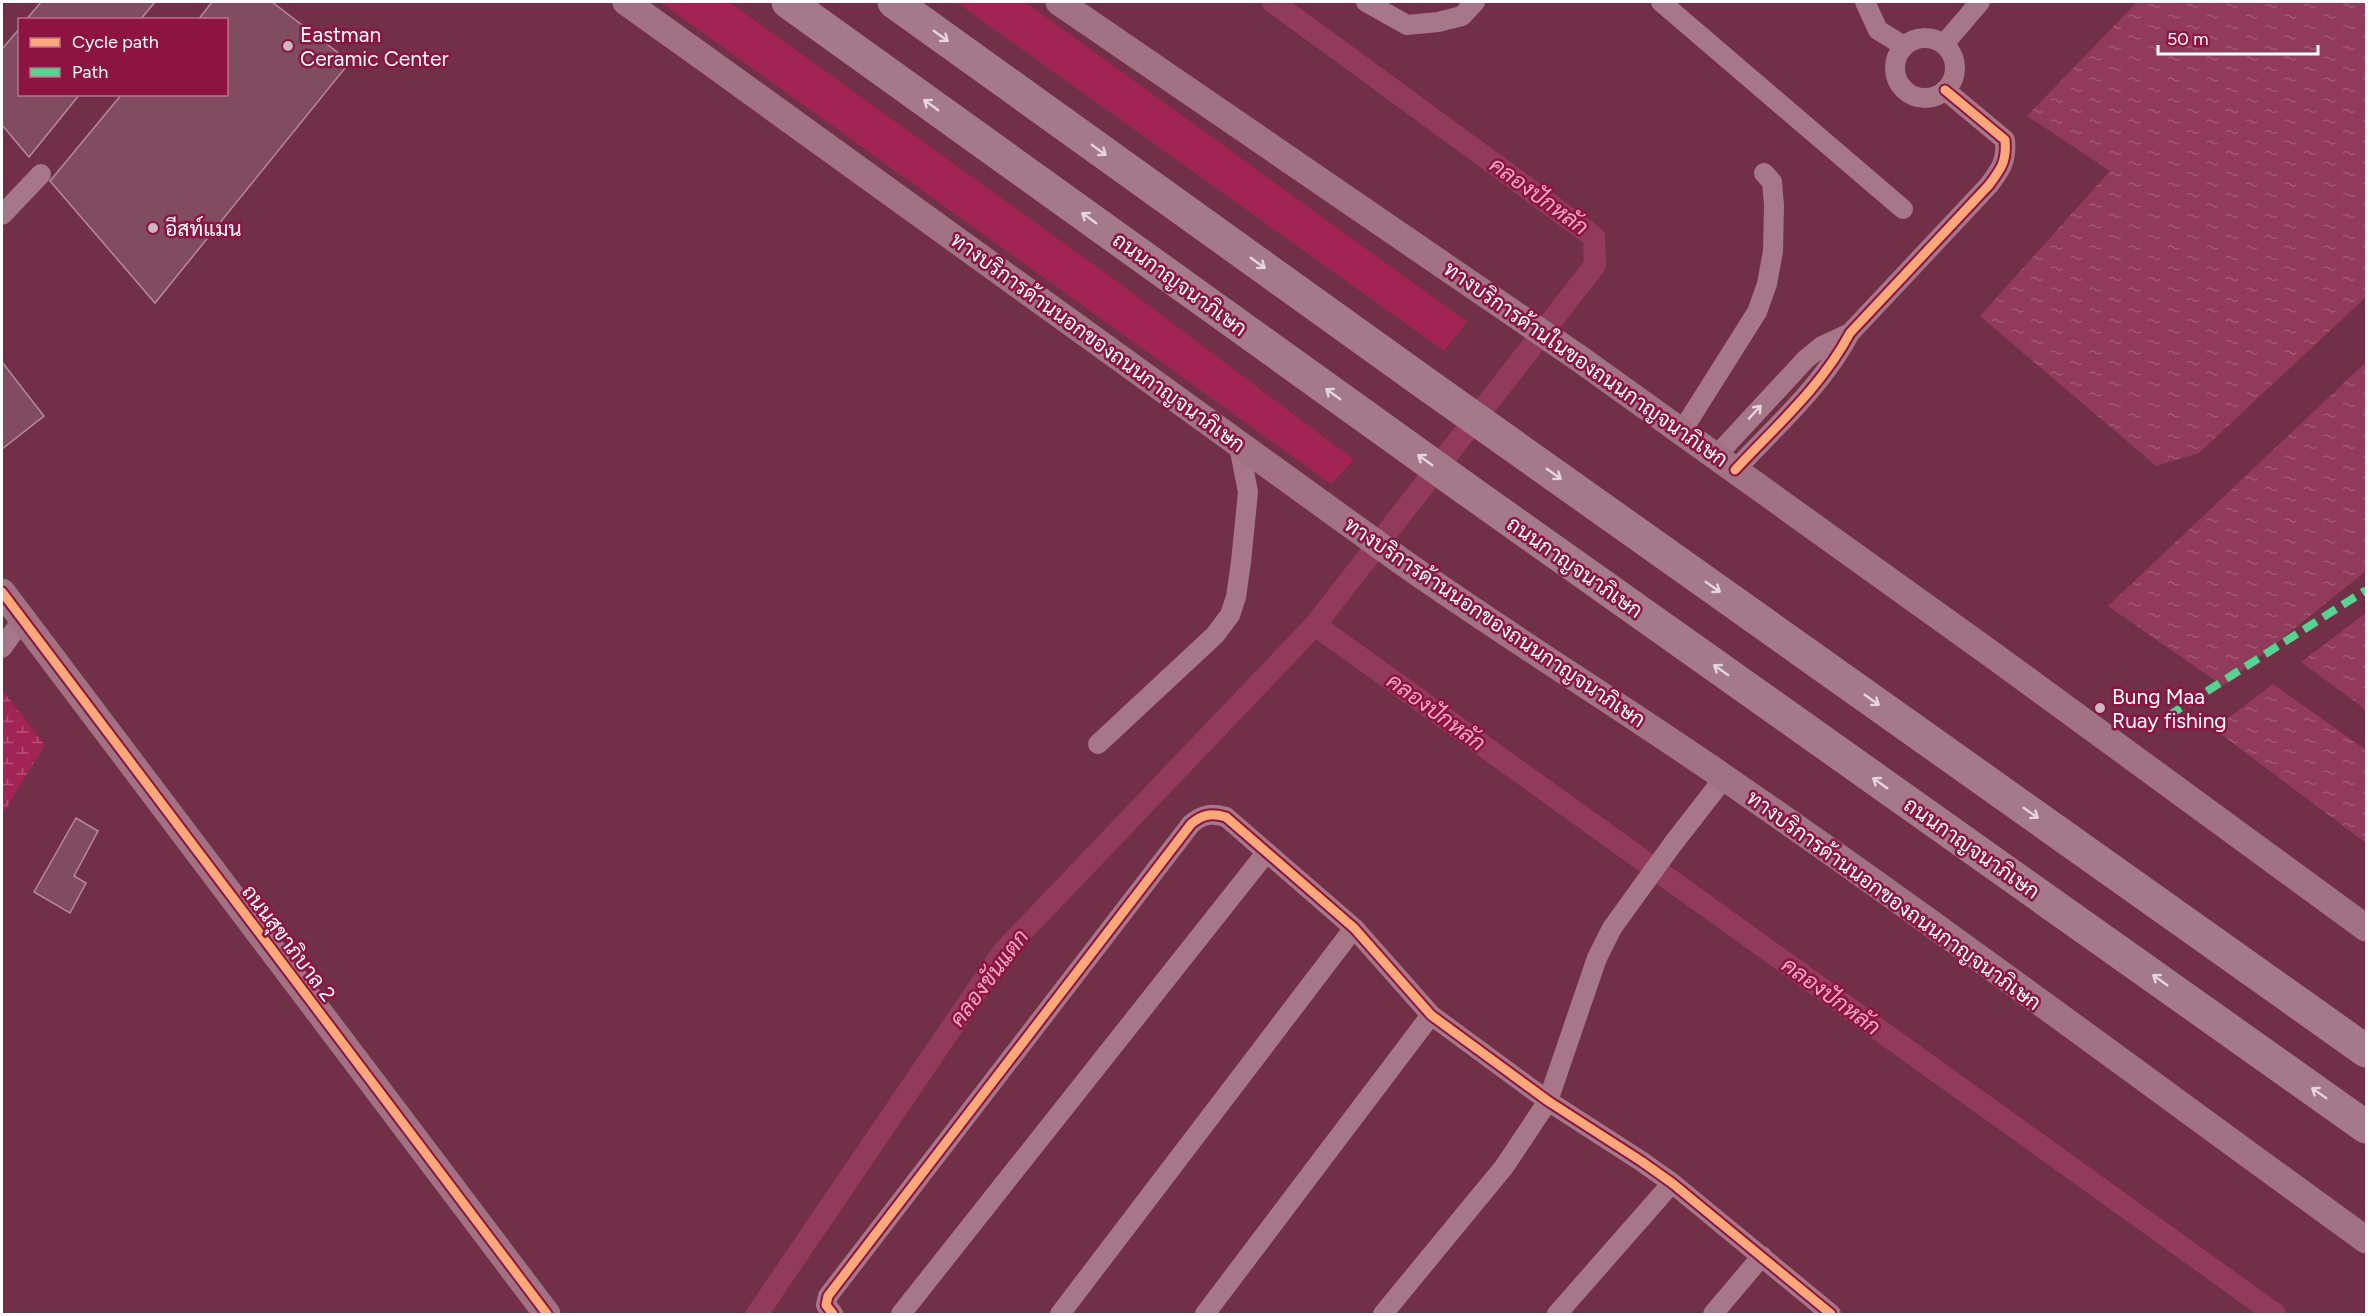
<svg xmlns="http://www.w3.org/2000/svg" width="2368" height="1316" viewBox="0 0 2368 1316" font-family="Figtree,Sarabun,sans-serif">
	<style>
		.grass { fill: #a22455 }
		.wetland { fill: url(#wetland-marsh) }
		.water { fill: url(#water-ripples) }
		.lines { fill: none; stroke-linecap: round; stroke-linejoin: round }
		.canal { stroke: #923a5b; stroke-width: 22 }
		.building { fill: #814c60; stroke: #b48b9a; stroke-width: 1.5 }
		.street { stroke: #a67689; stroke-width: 20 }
		.secondary { stroke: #a17284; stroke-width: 27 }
		.highway { stroke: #a47989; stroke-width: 33 }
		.quiet { stroke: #53d58f; stroke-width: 8; stroke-dasharray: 15 8; stroke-linecap: butt }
		.cycleway-casing { stroke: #8d1341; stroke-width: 13 }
		.cycleway { stroke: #fea87a; stroke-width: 9 }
		.oneway { stroke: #e4d7dc }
		.oneway2 { stroke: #e4d6dc }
		.poi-dot { fill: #cdb6bf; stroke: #8d1341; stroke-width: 2 }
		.labels { text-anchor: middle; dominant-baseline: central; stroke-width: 5; stroke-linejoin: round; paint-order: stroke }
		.poi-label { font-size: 21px; fill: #fff; stroke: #8d1341; text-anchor: start }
		.street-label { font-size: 21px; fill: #fff; stroke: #8d1341 }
		.water-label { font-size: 22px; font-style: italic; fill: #f8a9c8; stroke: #8d1341 }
	</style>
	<defs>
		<pattern id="wetland-marsh" width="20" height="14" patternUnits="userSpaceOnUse" patternTransform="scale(1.5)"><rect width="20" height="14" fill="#a22455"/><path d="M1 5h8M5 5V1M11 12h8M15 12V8" fill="none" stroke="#b55077"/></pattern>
		<pattern id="water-ripples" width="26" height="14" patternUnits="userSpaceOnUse" patternTransform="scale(1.5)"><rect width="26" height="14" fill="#923a5b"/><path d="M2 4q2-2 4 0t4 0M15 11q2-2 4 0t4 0" fill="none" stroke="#a25874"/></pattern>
	</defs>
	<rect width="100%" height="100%" fill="#712f48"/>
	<!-- grass -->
	<path class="grass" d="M660,2H729L1108,275L1354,460L1331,484Z
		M956,2H1025L1467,322L1444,351Z"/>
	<!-- wetland -->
	<path class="wetland" d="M2,690L45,745L2,815Z"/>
	<!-- water -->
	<path class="water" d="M2137,2H2366V297L2199,453L2156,466L1980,316L2110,171L2027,116Z
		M2366,362V571L2223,686L2108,606Z
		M2366,613V710L2301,662Z
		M2273,684L2366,750V843L2214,729Z"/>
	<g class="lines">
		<!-- canal -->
		<path class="canal" d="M1315,625L2275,1314
			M757,1314L1003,952L1315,625L1595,265L1594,237L1273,2"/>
	</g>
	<!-- building -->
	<path class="building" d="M41,2H155L140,20H26Z
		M212,2H272L350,62L155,303L50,181L122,94H226V20H198Z
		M20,28V94H80L29,157L2,125V49Z
		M2,362L44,416L2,449Z
		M76,818L98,831L74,876L86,883L70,913L34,892Z"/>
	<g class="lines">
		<!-- street -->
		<path class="street" d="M1366,2L1407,25L1438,22L1462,16L1475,2
			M1661,2L1903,209
			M1865,2L1878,30L1904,46
			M1895 68a30 30 0 1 1 60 0a30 30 0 1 1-60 0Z
			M1944,44L1980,2
			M2,215L41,174
			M1682,431L1757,312L1767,284L1773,251L1774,205L1772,182L1764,173
			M1716,456L1806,359L1822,346L1850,333
			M1735,470C1776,426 1822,386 1850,333L1989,185C2001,169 2007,161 2005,140L1945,90
			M2,648L22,620
			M1098,744L1215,635L1230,615L1236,597L1241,562L1248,492L1239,446
			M833,1314L826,1305L828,1296L1191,824C1203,814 1211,813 1226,817L1354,928L1431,1015L1548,1101L1641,1161L1672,1183L1831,1314
			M901,1314L1266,853
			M1060,1314L1354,928
			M1205,1314L1431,1015
			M1383,1314L1504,1167L1548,1101L1597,958L1612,928L1672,845L1724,778
			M1557,1314L1672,1183
			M1713,1314L1762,1256"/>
		<!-- secondary -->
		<path class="secondary" d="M626,2C885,187 1141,376 1401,561C1506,635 1616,703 1722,776C1940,926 2152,1085 2366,1240
			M1059,2L1580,359L1994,656L2366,928
			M2,592L547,1314"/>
		<!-- highway -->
		<path class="highway" d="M788,2L1469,491L2366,1127
			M894,2L1422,381L2366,1051"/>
		<!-- quiet -->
		<path class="quiet" d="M2168,716L2366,590"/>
		<defs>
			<path id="cycleway" d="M1735,470C1776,426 1822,386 1850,333L1989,185C2001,169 2007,161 2005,140L1945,90
				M2,592L547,1314
				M833,1314L826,1305L828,1296L1191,824C1203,814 1211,813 1226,817L1354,928L1431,1015L1548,1101L1641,1161L1672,1183L1831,1314"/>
		</defs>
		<!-- cycleway casing -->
		<use href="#cycleway" class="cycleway-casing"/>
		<!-- cycleway -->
		<use href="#cycleway" class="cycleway"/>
	</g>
	<!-- one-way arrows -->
	<defs><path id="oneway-shaft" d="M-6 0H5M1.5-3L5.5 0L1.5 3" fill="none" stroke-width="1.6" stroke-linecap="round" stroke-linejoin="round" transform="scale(1.5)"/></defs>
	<g class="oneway">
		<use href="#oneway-shaft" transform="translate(941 36) rotate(36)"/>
		<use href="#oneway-shaft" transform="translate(931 105) rotate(-144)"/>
		<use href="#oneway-shaft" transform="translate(1099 150) rotate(36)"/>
		<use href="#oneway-shaft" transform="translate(1089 218) rotate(-144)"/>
		<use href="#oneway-shaft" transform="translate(1258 263) rotate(36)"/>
		<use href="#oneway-shaft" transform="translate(1333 394) rotate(-144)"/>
		<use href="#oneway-shaft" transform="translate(1425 460) rotate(-144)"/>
		<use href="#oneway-shaft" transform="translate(1554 474) rotate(35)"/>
		<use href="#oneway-shaft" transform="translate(1713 587) rotate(35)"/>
		<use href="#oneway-shaft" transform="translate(1721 670) rotate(-145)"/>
		<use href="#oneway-shaft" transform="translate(1872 700) rotate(35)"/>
		<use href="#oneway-shaft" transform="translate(1880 783) rotate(-145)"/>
		<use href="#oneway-shaft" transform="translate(2031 813) rotate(35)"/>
		<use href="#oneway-shaft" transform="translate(2160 980) rotate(-145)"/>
		<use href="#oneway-shaft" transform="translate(2319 1093) rotate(-145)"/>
	</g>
	<use class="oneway2" href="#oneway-shaft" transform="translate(1755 412) rotate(-47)"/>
	<!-- markers -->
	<g class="poi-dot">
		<circle cx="288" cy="46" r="6"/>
		<circle cx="153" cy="228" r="6"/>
		<circle cx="2100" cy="708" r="6"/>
	</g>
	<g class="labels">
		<!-- poi labels -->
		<g class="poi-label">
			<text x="300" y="34">Eastman<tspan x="300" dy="24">Ceramic Center</tspan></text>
			<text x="165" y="228">อีสท์แมน</text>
			<text x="2112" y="696">Bung Maa<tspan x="2112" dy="24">Ruay fishing</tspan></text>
		</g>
		<!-- street labels -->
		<g class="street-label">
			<text transform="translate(1180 284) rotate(36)">ถนนกาญจนาภิเษก</text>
			<text transform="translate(1098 342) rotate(36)">ทางบริการด้านนอกของถนนกาญจนาภิเษก</text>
			<text transform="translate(1586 364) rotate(35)">ทางบริการด้านในของถนนกาญจนาภิเษก</text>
			<text transform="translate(1575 567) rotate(35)">ถนนกาญจนาภิเษก</text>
			<text transform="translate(1495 622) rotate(34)">ทางบริการด้านนอกของถนนกาญจนาภิเษก</text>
			<text transform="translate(1972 848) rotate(35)">ถนนกาญจนาภิเษก</text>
			<text transform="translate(1894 900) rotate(36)">ทางบริการด้านนอกของถนนกาญจนาภิเษก</text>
			<text transform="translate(289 943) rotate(53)">ถนนสุขาภิบาล 2</text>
		</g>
		<!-- water labels -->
		<g class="water-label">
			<text transform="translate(1539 196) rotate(36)">คลองปักหลัก</text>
			<text transform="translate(1436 712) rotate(36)">คลองปักหลัก</text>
			<text transform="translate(989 978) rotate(-53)">คลองขันแตก</text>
			<text transform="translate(1831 996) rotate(36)">คลองปักหลัก</text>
		</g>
	</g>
	<!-- border -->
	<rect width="2368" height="1316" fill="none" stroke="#ffffff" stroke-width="6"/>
	<!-- legend -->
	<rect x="18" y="18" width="210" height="78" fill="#8d1341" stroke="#bb718d" stroke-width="1.5"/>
	<rect x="30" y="38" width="30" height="9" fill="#fea87a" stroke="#bb718d" stroke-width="1.5"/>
	<text x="72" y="48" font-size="18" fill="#ffffff">Cycle path</text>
	<rect x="30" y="68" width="30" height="9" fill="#53d58f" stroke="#bb718d" stroke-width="1.5"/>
	<text x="72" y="78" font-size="18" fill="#ffffff">Path</text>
	<!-- scale -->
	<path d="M2158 45v9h160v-9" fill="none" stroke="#ffffff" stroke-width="3"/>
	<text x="2167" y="45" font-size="18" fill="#ffffff" stroke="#8d1341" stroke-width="4.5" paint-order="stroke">50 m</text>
</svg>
